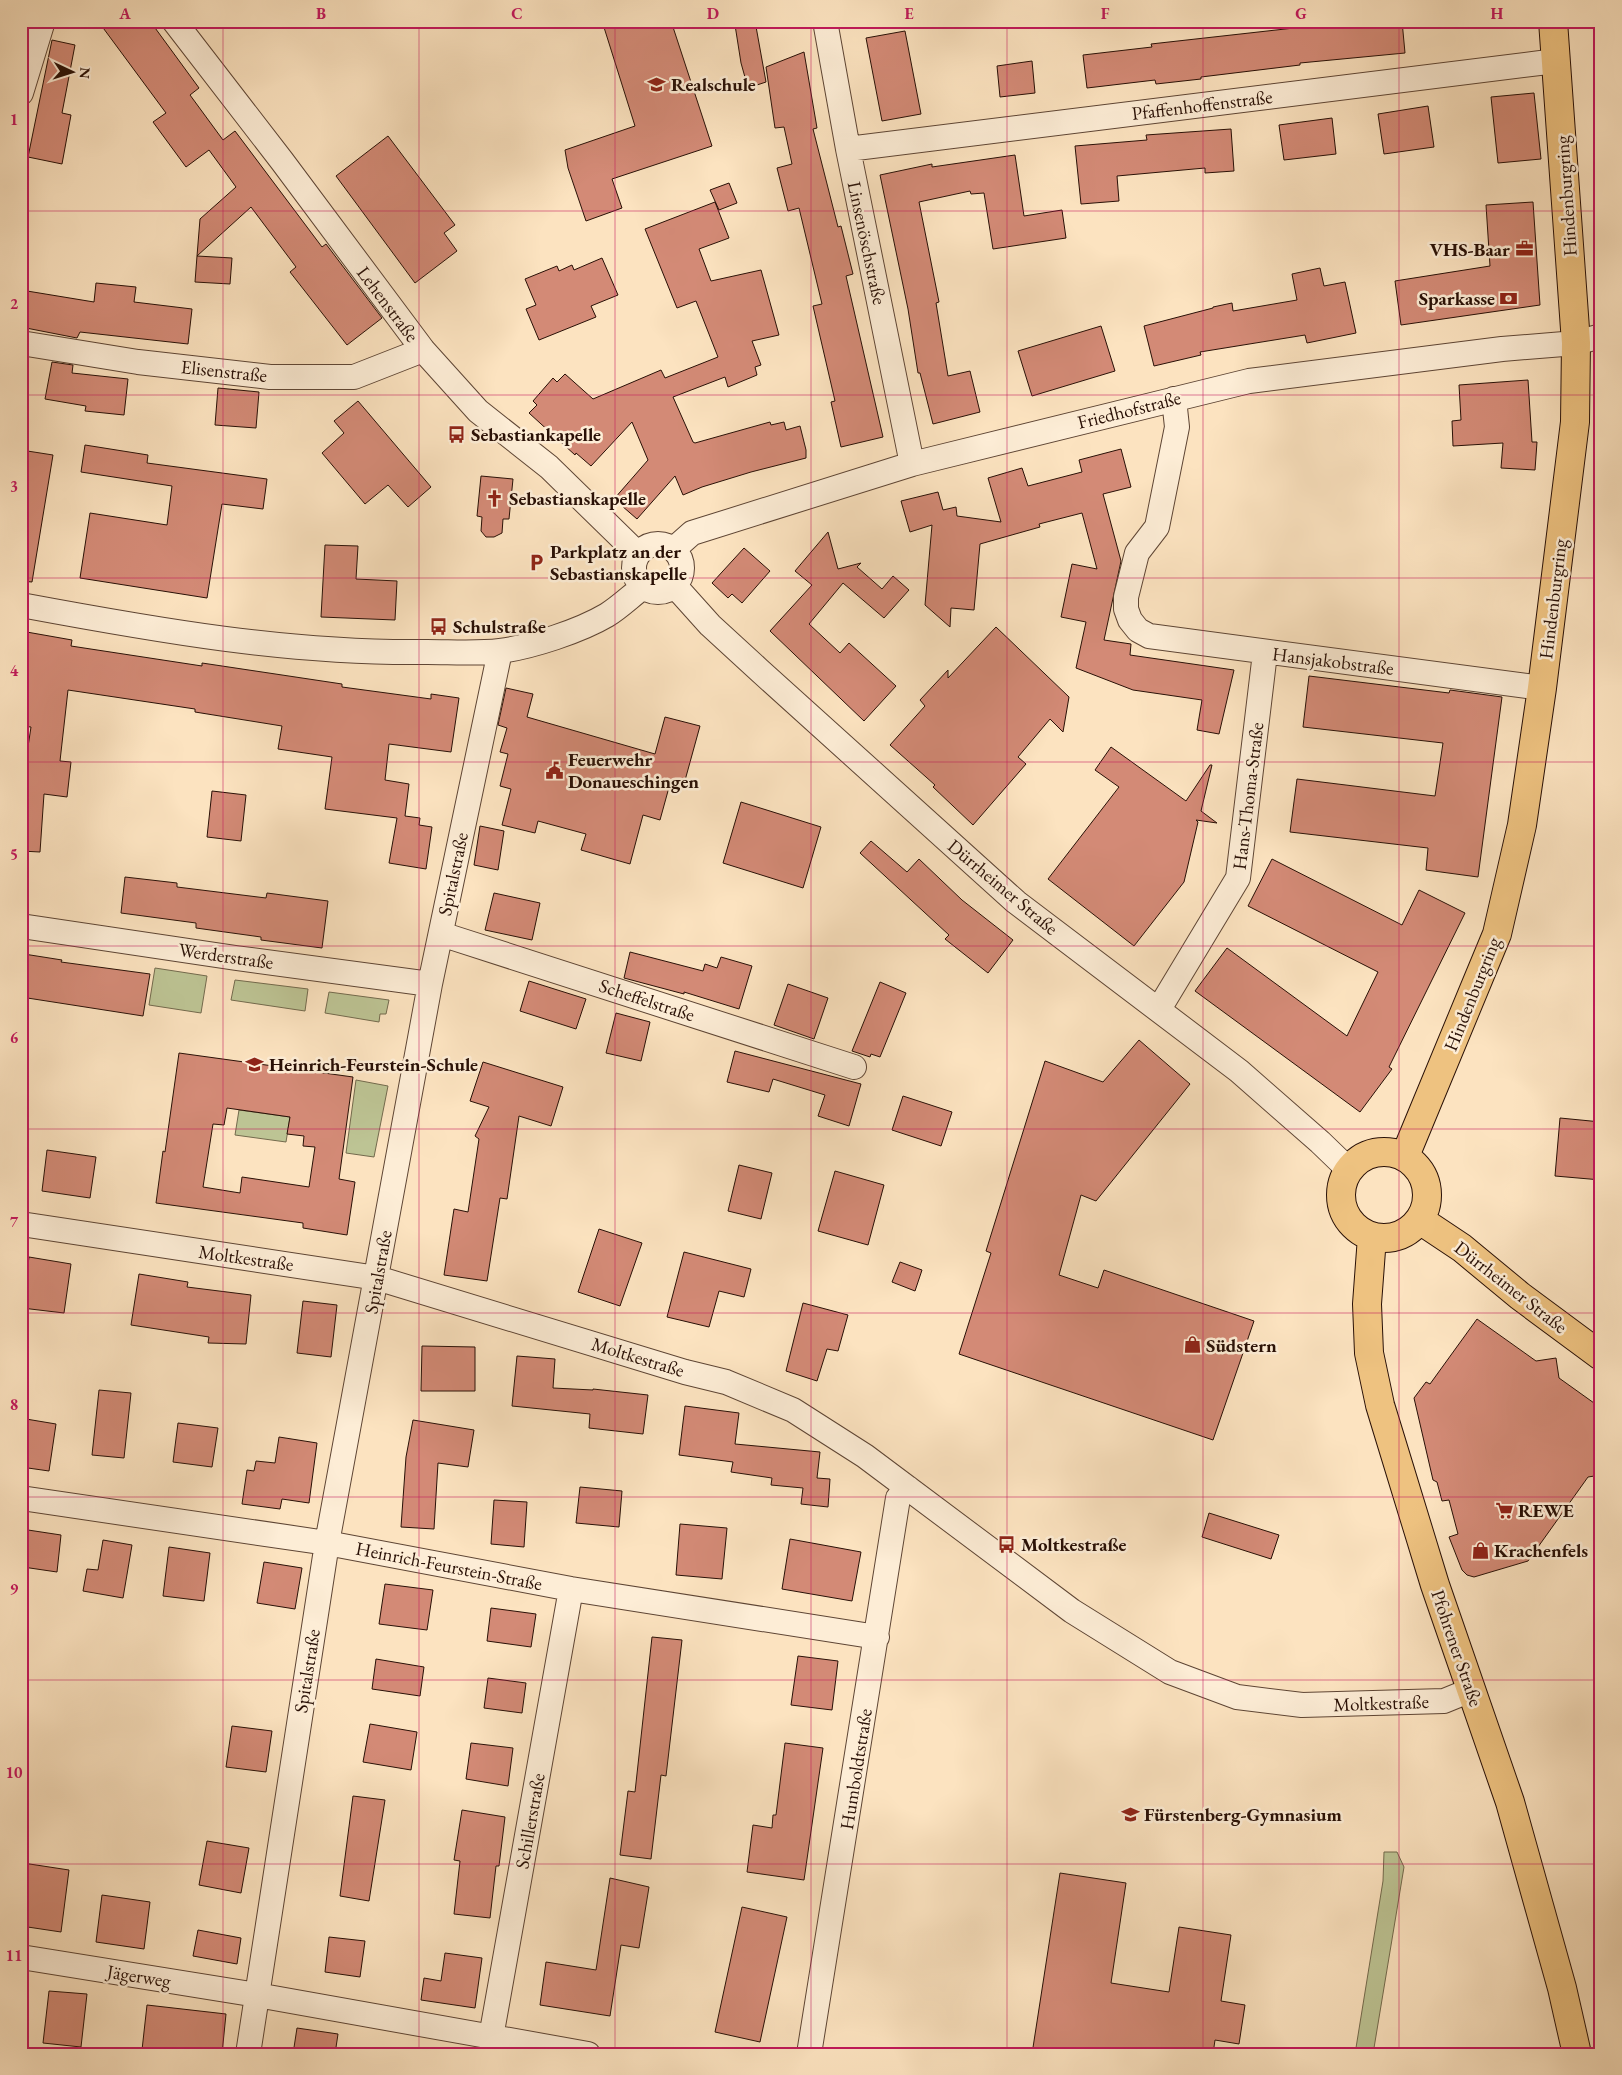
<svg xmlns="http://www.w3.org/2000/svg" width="1622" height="2075" viewBox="0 0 1622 2075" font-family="'EB Garamond',serif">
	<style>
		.green { fill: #bdc494; stroke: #736a4d }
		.building { fill: #d38a76; stroke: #291006; fill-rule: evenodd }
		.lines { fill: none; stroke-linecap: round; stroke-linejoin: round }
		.minor-casing { stroke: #5e4534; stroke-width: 26 }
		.major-casing { stroke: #291006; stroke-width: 30 }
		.minor { stroke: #fdedd6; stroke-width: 24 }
		.major { stroke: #eec280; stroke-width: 28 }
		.grid { fill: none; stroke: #c2185b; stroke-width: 1; stroke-opacity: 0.55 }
		.labels { text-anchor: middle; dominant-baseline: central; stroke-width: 5; stroke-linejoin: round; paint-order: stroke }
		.poi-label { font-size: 19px; font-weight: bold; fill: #291006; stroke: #fdedd6; text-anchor: start }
		.street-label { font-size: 19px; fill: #291006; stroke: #fdedd6 }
		.neatline { fill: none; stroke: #c2185b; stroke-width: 2 }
		.grid-label { font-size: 16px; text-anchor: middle; font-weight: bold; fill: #c2185b }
	</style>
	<rect width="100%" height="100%" fill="#fce3c0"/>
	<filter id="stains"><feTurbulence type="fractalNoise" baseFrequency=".004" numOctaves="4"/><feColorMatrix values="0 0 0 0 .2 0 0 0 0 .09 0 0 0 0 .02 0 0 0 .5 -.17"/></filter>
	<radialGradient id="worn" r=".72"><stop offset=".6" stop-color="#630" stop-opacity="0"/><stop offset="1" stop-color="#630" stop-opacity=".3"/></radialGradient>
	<!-- green -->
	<path class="green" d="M155,968L207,976L201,1013L149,1005Z
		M235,980L308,989L305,1011L231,1000Z
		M329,992L389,1000L386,1014H380L379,1022L325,1013Z
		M356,1080L388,1086L374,1157L346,1153Z
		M239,1110L290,1117L286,1142L235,1135Z
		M1384,1852H1397L1404,1867L1373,2054H1355L1383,1881Z"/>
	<!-- building -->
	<path class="building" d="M98,21H150L199,88L190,95L223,140L235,131L322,247L326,244L382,318L347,345L290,272L296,267L251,207L197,256L200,219L236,187L209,150L186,167L153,122L166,113Z
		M602,21H671L712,146L612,179L622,208L586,221L568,168L565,150L635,126Z
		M755,21L766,82L748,88L741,63L735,25Z
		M1321,21H1402L1405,53L1300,63V65L1201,77V79L1156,84L1155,80L1087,88L1083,55L1152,47L1151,44L1321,25Z
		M905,31L921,114L882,121L866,38Z
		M52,40L75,45L62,113L71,115L62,164L28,157Z
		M804,52L817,128L813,129L838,227L841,226L853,274L846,276L883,437L841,447L831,402L835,401L813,306L822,304L799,208L788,211L777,168L792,164L784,127L775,128L766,67Z
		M1032,61L1035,93L1000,97L997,66Z
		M1534,93L1541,159L1498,163L1491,97Z
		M1428,106L1434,147L1384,154L1378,114Z
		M1332,118L1336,154L1284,160L1279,125Z
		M1231,129L1234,171L1205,173V168L1117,176L1119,201L1081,204L1075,146L1147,140L1146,135Z
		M388,136L455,225L444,233L457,251L415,283L336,176Z
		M1015,155L1024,216L1062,210L1066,238L993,249L984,193L971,194L970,191L919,202L939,302L936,303L948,376L970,371L980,412L933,424L920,373H918L908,309L880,175L932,164V167Z
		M729,183L737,203L719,210L710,190Z
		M715,202L729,238L699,249L711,281L761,270L779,335L752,341L761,365L755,367L757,375L728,387L725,377L673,397L693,442L695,443L770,422L771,425L784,422L786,430L800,426L806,450V458L751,472L702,487L683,495L675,476L637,519L614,499L648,460L632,422L591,466L576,453L575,455L529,413L537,405L533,401L553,378L557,382L565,374L593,399L661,370L665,378L718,357L696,301L677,308L645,229Z
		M1533,202L1540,305L1401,325L1395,281L1490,266L1486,205Z
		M197,256L232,258L230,284L195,282Z
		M602,258L618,295L591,306L596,317L539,340L526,309L536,305L525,279L557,266L559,271L572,265L574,270Z
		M1320,268L1324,286L1345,282L1356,333L1307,343L1305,335L1200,352L1201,355L1154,366L1144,326L1213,308V307L1232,303L1233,311L1297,300L1292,274Z
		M96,283L136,287L134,302L192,309L188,344L80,332L77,338L21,327V290L94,302Z
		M1101,326L1115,371L1032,396L1018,351Z
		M52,362L73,365L72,373L128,379L124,415L85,411L86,406L45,399Z
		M1528,380L1532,442H1537L1535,470L1501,468L1503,443L1453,446L1452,421L1461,420L1459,385Z
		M218,388L259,392L256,428L215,425Z
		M358,401L431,487L408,507L388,485L365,504L322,453L344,433L334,421Z
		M85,445L148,455L147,463L267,479L263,509L222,504L207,598L80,578L90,513L167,525L172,486L81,472Z
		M1121,449L1131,487L1103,494L1121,561L1104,640L1131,644L1130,655L1234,670L1219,734L1197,730L1202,700L1133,690L1076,668L1086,622L1061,617L1072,564L1097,569L1082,513L1039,524L1040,527L980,544L974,610L951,608L950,627L925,605L932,525L910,532L901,501L938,492L943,510L956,507L957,516L1001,522L988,478L1022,468L1028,486L1082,472L1079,460Z
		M21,450L53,455L32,582L21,581Z
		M481,476L513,479L509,519H503L502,533L494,537H486L481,531L482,517L477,516Z
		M828,532L838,569L861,563L857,567L882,589L893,576L909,590L884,618L843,583L809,624L840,653L849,643L896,686L864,721L770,631L812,585L795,571Z
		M325,545L358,546L356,579L397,581L395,620L321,617Z
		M744,548L770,571L742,603L732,594L728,598L712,583Z
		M996,627L1069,697L1063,732L1050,719L1018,757L1026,764L973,825L933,787L935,785L890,745L925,706L920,700L948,670V678Z
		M21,631L72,640L71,646L202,666V663L342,684V687L431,699V694L459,698L451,752L389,744L385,780L409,784L405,816L420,818L419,825L432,827L426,869L389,863L397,818L325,809L332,757L278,749L282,726L195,712V709L68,690L60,761L71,762L67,797L44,794L40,852L21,851V793L31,727L21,726Z
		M1309,676L1449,693L1450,690L1502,697L1478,877L1426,870L1428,848L1290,832L1297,779L1435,796L1443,743L1303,727Z
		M506,688L533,694L527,717L655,754L665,717L700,726L684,784L671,780L660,820L643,815L630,864L581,850L586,834L538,821L535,833L502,825L511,789L500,786L508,754L500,752L507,728L498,725Z
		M1111,747L1186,801L1210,765H1212L1201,811L1217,823L1196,820L1198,822L1184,882L1134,946L1048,879L1119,787L1095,770Z
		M212,791L246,795L241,841L207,837Z
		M741,802L821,827L803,888L723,863Z
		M480,826L504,831L498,870L474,865Z
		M871,841L907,872L919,859L962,900L1013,940L988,973L945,939L949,935L860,853Z
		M1272,859L1402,925L1419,890L1465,913L1389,1067L1392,1069L1360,1112L1195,991L1227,948L1347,1036L1378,972L1248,906Z
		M125,877L177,883V887L266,898L267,893L328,901L322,948L261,940V937L196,928V923L121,913Z
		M494,893L540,903L532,940L485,930Z
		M630,952L703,971L705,964L717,968L721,957L752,966L739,1009L684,992V994L624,978Z
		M24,954L62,960L61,962L150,974L143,1016L21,997V970Z
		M529,981L586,999L576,1029L520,1011Z
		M880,982L906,993L880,1057L871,1054L870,1057L852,1051Z
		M788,984L828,998L814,1039L774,1025Z
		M616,1013L650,1022L641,1061L606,1053Z
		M1139,1040L1190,1084L1096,1201L1081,1195L1059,1275L1098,1288L1104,1270L1254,1321L1213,1440L959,1354L991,1253L986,1251L1045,1061L1103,1082Z
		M735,1051L861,1084L849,1126L818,1116L825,1095L773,1079L769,1092L727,1082Z
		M179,1053L353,1077L339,1179L355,1182L347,1235L303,1228V1223L156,1203L163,1151L165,1152ZM227,1108L290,1117L287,1134L304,1136L303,1146L315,1147L309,1187L242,1177L240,1193L203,1187L213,1124L224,1125Z
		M483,1062L563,1087L551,1126L519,1116L507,1199L500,1198L487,1281L444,1275L454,1209L468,1212L479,1139L475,1136L489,1107L470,1101Z
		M903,1096L952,1112L941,1146L892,1130Z
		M1560,1118L1601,1122V1180L1555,1176Z
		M47,1150L96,1157L90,1198L42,1191Z
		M739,1165L772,1173L761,1219L728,1211Z
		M835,1171L884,1185L868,1245L818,1231Z
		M599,1229L642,1243L620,1306L578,1292Z
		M684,1252L751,1269L744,1297L719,1291L709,1327L667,1317Z
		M29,1257L71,1264L64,1313L22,1308Z
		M900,1262L922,1270L915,1291L892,1282Z
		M139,1274L188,1282L187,1287L251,1295L246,1344L208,1343L209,1337L131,1325Z
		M303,1301L337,1305L331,1357L297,1353Z
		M803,1303L848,1315L838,1351L827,1349L817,1381L786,1371Z
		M1477,1319L1536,1361L1556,1358L1559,1378L1601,1408V1475L1588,1477L1528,1561L1474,1577L1467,1575L1462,1570L1449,1537L1458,1534L1449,1500L1442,1501L1437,1482L1433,1480L1414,1398L1426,1382L1430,1384Z
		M422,1346L475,1347V1391H421Z
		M517,1356L555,1359L553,1388L593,1390V1389L648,1395L643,1434L589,1428L590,1414L512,1406Z
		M99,1390L131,1393L124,1458L92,1455Z
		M685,1406L739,1413L735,1444L820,1452L817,1478L830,1479L828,1507L801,1504L803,1488L771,1485L772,1478L731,1472L733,1462L679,1455Z
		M26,1419L56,1424L49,1471L21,1467V1449Z
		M413,1420L474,1430L468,1467L438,1463L434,1529L401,1527L406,1457Z
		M178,1423L218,1428L212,1467L173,1462Z
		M279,1437L317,1443L309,1503L282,1499L280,1509L242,1504L247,1470L254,1471L256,1461L275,1463Z
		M580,1487L622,1491L619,1527L576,1523Z
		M494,1500L527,1502L524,1547L491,1544Z
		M1209,1513L1279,1535L1271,1559L1202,1537Z
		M680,1524L727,1528L722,1579L676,1575Z
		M28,1530L61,1535L57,1572L23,1567Z
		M790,1539L861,1552L852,1601L782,1589Z
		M103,1540L132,1545L123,1598L83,1591L87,1569L98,1570Z
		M169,1547L210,1553L204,1601L163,1596Z
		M264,1562L302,1568L295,1609L257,1603Z
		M385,1584L433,1590L427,1630L379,1624Z
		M491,1608L536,1614L531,1647L487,1641Z
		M652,1637L682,1640L666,1776L661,1775L651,1859L620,1855L628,1791L635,1792Z
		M798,1656L838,1661L832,1710L791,1705Z
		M376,1659L424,1667L420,1696L372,1689Z
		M488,1678L526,1683L522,1713L484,1708Z
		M370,1724L417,1732L411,1770L363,1762Z
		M232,1726L272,1731L266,1772L226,1767Z
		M471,1743L513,1748L508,1786L466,1779Z
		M785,1743L823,1748L804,1880L747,1872L753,1825L772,1828L773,1815H776Z
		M353,1796L385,1800L369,1901L340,1896Z
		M462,1810L505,1817L499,1866H496L490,1918L454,1914L460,1861L454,1860Z
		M207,1841L249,1848L241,1893L199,1885Z
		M23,1863L69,1870L61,1932L21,1926Z
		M1060,1873L1126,1883L1111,1983L1169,1992L1179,1927L1231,1935L1221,2001L1245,2005L1239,2044L1215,2040L1213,2054H1032Z
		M610,1878L649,1887L639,1948L621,1945L610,2016L540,2005L546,1962L596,1970Z
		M102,1895L150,1902L144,1949L96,1942Z
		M742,1907L787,1917L760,2042L715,2032Z
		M198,1930L241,1938L237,1964L193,1956Z
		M329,1937L365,1941L360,1977L325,1972Z
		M445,1953L482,1958L475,2008L421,2000L424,1978L441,1981Z
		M49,1991L87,1994L81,2047L43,2043Z
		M147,2005L226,2014L222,2054H180L142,2050Z
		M297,2028L338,2034L335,2054H293Z"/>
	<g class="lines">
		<defs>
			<path id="minor" d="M174,21L282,161L423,350L478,411L549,467L638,554
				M825,21L848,149L912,464
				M21,93L43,21
				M848,149L1556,61
				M21,343L138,362L270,377H354L423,350
				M1174,399L1177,427L1157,527L1137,553L1126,597V609L1130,620L1138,630L1149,636L1542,688
				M634 568a24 24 0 1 1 48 0a24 24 0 1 1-48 0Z
				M674,549L692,533L912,464L1249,381L1502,349L1576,343L1601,336
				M675,586L710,625L759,670L1016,902L1239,1071L1320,1142L1349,1170
				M21,605C155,630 291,654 427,652C451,652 476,654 500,651C531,647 580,631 607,615C620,607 631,596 643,587
				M21,926L236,958L430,984
				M441,934L854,1067
				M1159,1009L1238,878L1265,653
				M21,1224L377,1278L685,1372L726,1382L793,1410L865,1456L1072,1611L1170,1672L1237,1697L1302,1705L1444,1701L1471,1690
				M21,1498L327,1543L571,1589L877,1637
				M21,1957L257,1995L588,2054
				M248,2054L327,1543L430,984L500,651
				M488,2054L571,1589
				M809,2054L898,1498L908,1488"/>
			<path id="major" d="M1341 1195a43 43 0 1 1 86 0a43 43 0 1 1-86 0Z
				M1405,1156L1497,934L1522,825L1542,688L1575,422L1576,343L1553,21
				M1420,1220L1462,1248L1520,1296L1601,1356
				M1372,1237L1367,1304L1369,1353L1380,1405L1435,1585L1510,1802L1562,1988L1577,2054"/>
		</defs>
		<!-- minor casing -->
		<use href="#minor" class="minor-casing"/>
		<!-- major casing -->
		<use href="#major" class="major-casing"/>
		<!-- minor -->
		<use href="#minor" class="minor"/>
		<!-- major -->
		<use href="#major" class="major"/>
	</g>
	<!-- grid -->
	<path class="grid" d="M223,21V2054M419,21V2054M615,21V2054M811,21V2054M1007,21V2054M1203,21V2054M1399,21V2054M21,211H1601M21,395H1601M21,578H1601M21,762H1601M21,946H1601M21,1129H1601M21,1313H1601M21,1497H1601M21,1680H1601M21,1864H1601"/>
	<!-- icons -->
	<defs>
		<symbol id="school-bare" viewBox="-9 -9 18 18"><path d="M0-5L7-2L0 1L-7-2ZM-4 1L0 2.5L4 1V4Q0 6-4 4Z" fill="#8f2418" stroke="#fdedd6" stroke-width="2.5" paint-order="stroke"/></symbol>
		<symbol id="office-bare" viewBox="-9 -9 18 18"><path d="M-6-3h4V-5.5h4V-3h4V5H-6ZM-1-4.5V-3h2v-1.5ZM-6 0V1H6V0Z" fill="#8f2418" stroke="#fdedd6" stroke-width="2.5" paint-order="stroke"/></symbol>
		<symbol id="bank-bare" viewBox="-9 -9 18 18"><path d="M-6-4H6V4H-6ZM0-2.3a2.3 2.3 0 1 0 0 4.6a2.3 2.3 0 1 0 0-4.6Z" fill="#8f2418" stroke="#fdedd6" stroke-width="2.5" paint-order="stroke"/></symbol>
		<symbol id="bus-bare" viewBox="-9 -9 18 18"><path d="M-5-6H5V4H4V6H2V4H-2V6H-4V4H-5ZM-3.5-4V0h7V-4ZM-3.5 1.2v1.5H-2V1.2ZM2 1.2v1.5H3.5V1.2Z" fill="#8f2418" stroke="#fdedd6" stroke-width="2.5" paint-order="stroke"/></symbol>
		<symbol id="church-bare" viewBox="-9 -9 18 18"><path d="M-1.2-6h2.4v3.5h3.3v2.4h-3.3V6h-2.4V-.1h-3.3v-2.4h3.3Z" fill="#8f2418" stroke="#fdedd6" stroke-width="2.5" paint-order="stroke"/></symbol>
		<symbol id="parking-bare" viewBox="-9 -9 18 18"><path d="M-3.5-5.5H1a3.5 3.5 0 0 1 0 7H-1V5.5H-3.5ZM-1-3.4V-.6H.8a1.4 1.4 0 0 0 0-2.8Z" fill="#8f2418" stroke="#fdedd6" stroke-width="2.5" paint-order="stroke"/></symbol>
		<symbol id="civic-bare" viewBox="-9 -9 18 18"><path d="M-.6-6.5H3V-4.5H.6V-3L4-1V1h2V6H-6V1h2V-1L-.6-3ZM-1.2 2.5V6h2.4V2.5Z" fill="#8f2418" stroke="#fdedd6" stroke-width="2.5" paint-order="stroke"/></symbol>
		<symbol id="shop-bare" viewBox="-9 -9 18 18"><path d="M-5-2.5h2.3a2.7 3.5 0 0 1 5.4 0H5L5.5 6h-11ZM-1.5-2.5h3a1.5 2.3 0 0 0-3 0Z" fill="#8f2418" stroke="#fdedd6" stroke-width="2.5" paint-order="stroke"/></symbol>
		<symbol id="supermarket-bare" viewBox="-9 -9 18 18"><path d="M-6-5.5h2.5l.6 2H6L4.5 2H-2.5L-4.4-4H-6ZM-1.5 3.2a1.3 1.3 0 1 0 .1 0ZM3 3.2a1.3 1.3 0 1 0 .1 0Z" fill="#8f2418" stroke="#fdedd6" stroke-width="2.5" paint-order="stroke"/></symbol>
	</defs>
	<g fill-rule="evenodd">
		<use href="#school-bare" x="644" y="72" width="25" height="25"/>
		<use href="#office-bare" x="1512" y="236" width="25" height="25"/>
		<use href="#bank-bare" x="1496" y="286" width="25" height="25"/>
		<use href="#bus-bare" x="444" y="422" width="25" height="25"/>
		<use href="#church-bare" x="482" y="486" width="25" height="25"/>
		<use href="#parking-bare" x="524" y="550" width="25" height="25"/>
		<use href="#bus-bare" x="426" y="614" width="25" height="25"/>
		<use href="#civic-bare" x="542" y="758" width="25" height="25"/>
		<use href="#school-bare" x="242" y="1052" width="25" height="25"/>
		<use href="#shop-bare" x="1180" y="1332" width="25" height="25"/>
		<use href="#supermarket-bare" x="1492" y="1498" width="25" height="25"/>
		<use href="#bus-bare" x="994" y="1532" width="25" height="25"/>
		<use href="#shop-bare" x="1468" y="1538" width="25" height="25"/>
		<use href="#school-bare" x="1118" y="1802" width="25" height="25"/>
	</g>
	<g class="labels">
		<!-- poi labels -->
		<g class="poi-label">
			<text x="671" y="84">Realschule</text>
			<text x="1510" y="249" text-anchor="end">VHS-Baar</text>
			<text x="1495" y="298" text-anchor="end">Sparkasse</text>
			<text x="471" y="434">Sebastiankapelle</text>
			<text x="509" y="498">Sebastianskapelle</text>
			<text x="550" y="551">Parkplatz an der<tspan x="550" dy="22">Sebastianskapelle</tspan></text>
			<text x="453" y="626">Schulstraße</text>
			<text x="568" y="759">Feuerwehr<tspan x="568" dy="22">Donaueschingen</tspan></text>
			<text x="269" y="1064">Heinrich-Feurstein-Schule</text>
			<text x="1206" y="1345">Südstern</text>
			<text x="1518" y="1510">REWE</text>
			<text x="1021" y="1544">Moltkestraße</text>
			<text x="1494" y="1550">Krachenfels</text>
			<text x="1144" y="1814">Fürstenberg-Gymnasium</text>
		</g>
		<!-- street labels -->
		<g class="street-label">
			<text transform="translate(1202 105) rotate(-7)">Pfaffenhoffenstraße</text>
			<text transform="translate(1566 196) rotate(-94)">Hindenburgring</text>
			<text transform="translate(867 243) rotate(78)">Linsenöschstraße</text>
			<text transform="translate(388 304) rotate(53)">Lehenstraße</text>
			<text transform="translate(224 371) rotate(6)">Elisenstraße</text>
			<text transform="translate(1129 410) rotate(-14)">Friedhofstraße</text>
			<text transform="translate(1553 599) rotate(-83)">Hindenburgring</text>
			<text transform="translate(1333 661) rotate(7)">Hansjakobstraße</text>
			<text transform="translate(1248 796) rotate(-83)">Hans-Thoma-Straße</text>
			<text transform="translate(453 874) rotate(-78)">Spitalstraße</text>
			<text transform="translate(1003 887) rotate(40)">Dürrheimer Straße</text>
			<text transform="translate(226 956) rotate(8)">Werderstraße</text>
			<text transform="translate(1472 994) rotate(-68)">Hindenburgring</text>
			<text transform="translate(647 1000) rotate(18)">Scheffelstraße</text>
			<text transform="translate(246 1258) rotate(8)">Moltkestraße</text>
			<text transform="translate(378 1272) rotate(-80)">Spitalstraße</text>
			<text transform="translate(1511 1287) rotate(38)">Dürrheimer Straße</text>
			<text transform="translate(638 1357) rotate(17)">Moltkestraße</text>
			<text transform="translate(449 1566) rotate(11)">Heinrich-Feurstein-Straße</text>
			<text transform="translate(1457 1648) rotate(71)">Pfohrener Straße</text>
			<text transform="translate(307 1671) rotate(-81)">Spitalstraße</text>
			<text transform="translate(1381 1703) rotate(-2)">Moltkestraße</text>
			<text transform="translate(856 1769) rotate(-81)">Humboldtstraße</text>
			<text transform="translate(530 1821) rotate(-80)">Schillerstraße</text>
			<text transform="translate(139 1976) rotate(9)">Jägerweg</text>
		</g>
	</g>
	<!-- margin -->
	<rect width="1622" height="2075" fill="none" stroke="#fce3c0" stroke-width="55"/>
	<!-- north arrow -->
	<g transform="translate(72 72) rotate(94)" stroke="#fdedd6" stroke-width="4" paint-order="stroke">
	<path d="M0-4L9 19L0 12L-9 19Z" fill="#291006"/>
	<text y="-8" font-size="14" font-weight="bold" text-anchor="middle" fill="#291006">N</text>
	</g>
	<rect x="28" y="28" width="1566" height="2020" class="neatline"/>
	<g class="grid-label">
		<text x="125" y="19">A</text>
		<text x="321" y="19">B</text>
		<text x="517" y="19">C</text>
		<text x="713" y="19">D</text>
		<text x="909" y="19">E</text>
		<text x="1105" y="19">F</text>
		<text x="1301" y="19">G</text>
		<text x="1497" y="19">H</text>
		<text x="14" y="125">1</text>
		<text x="14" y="309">2</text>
		<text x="14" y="492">3</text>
		<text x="14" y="676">4</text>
		<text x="14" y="860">5</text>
		<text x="14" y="1043">6</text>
		<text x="14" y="1227">7</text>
		<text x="14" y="1410">8</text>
		<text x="14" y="1594">9</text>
		<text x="14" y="1778">10</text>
		<text x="14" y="1961">11</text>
	</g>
	<rect width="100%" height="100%" filter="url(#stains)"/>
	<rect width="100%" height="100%" fill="url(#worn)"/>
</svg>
